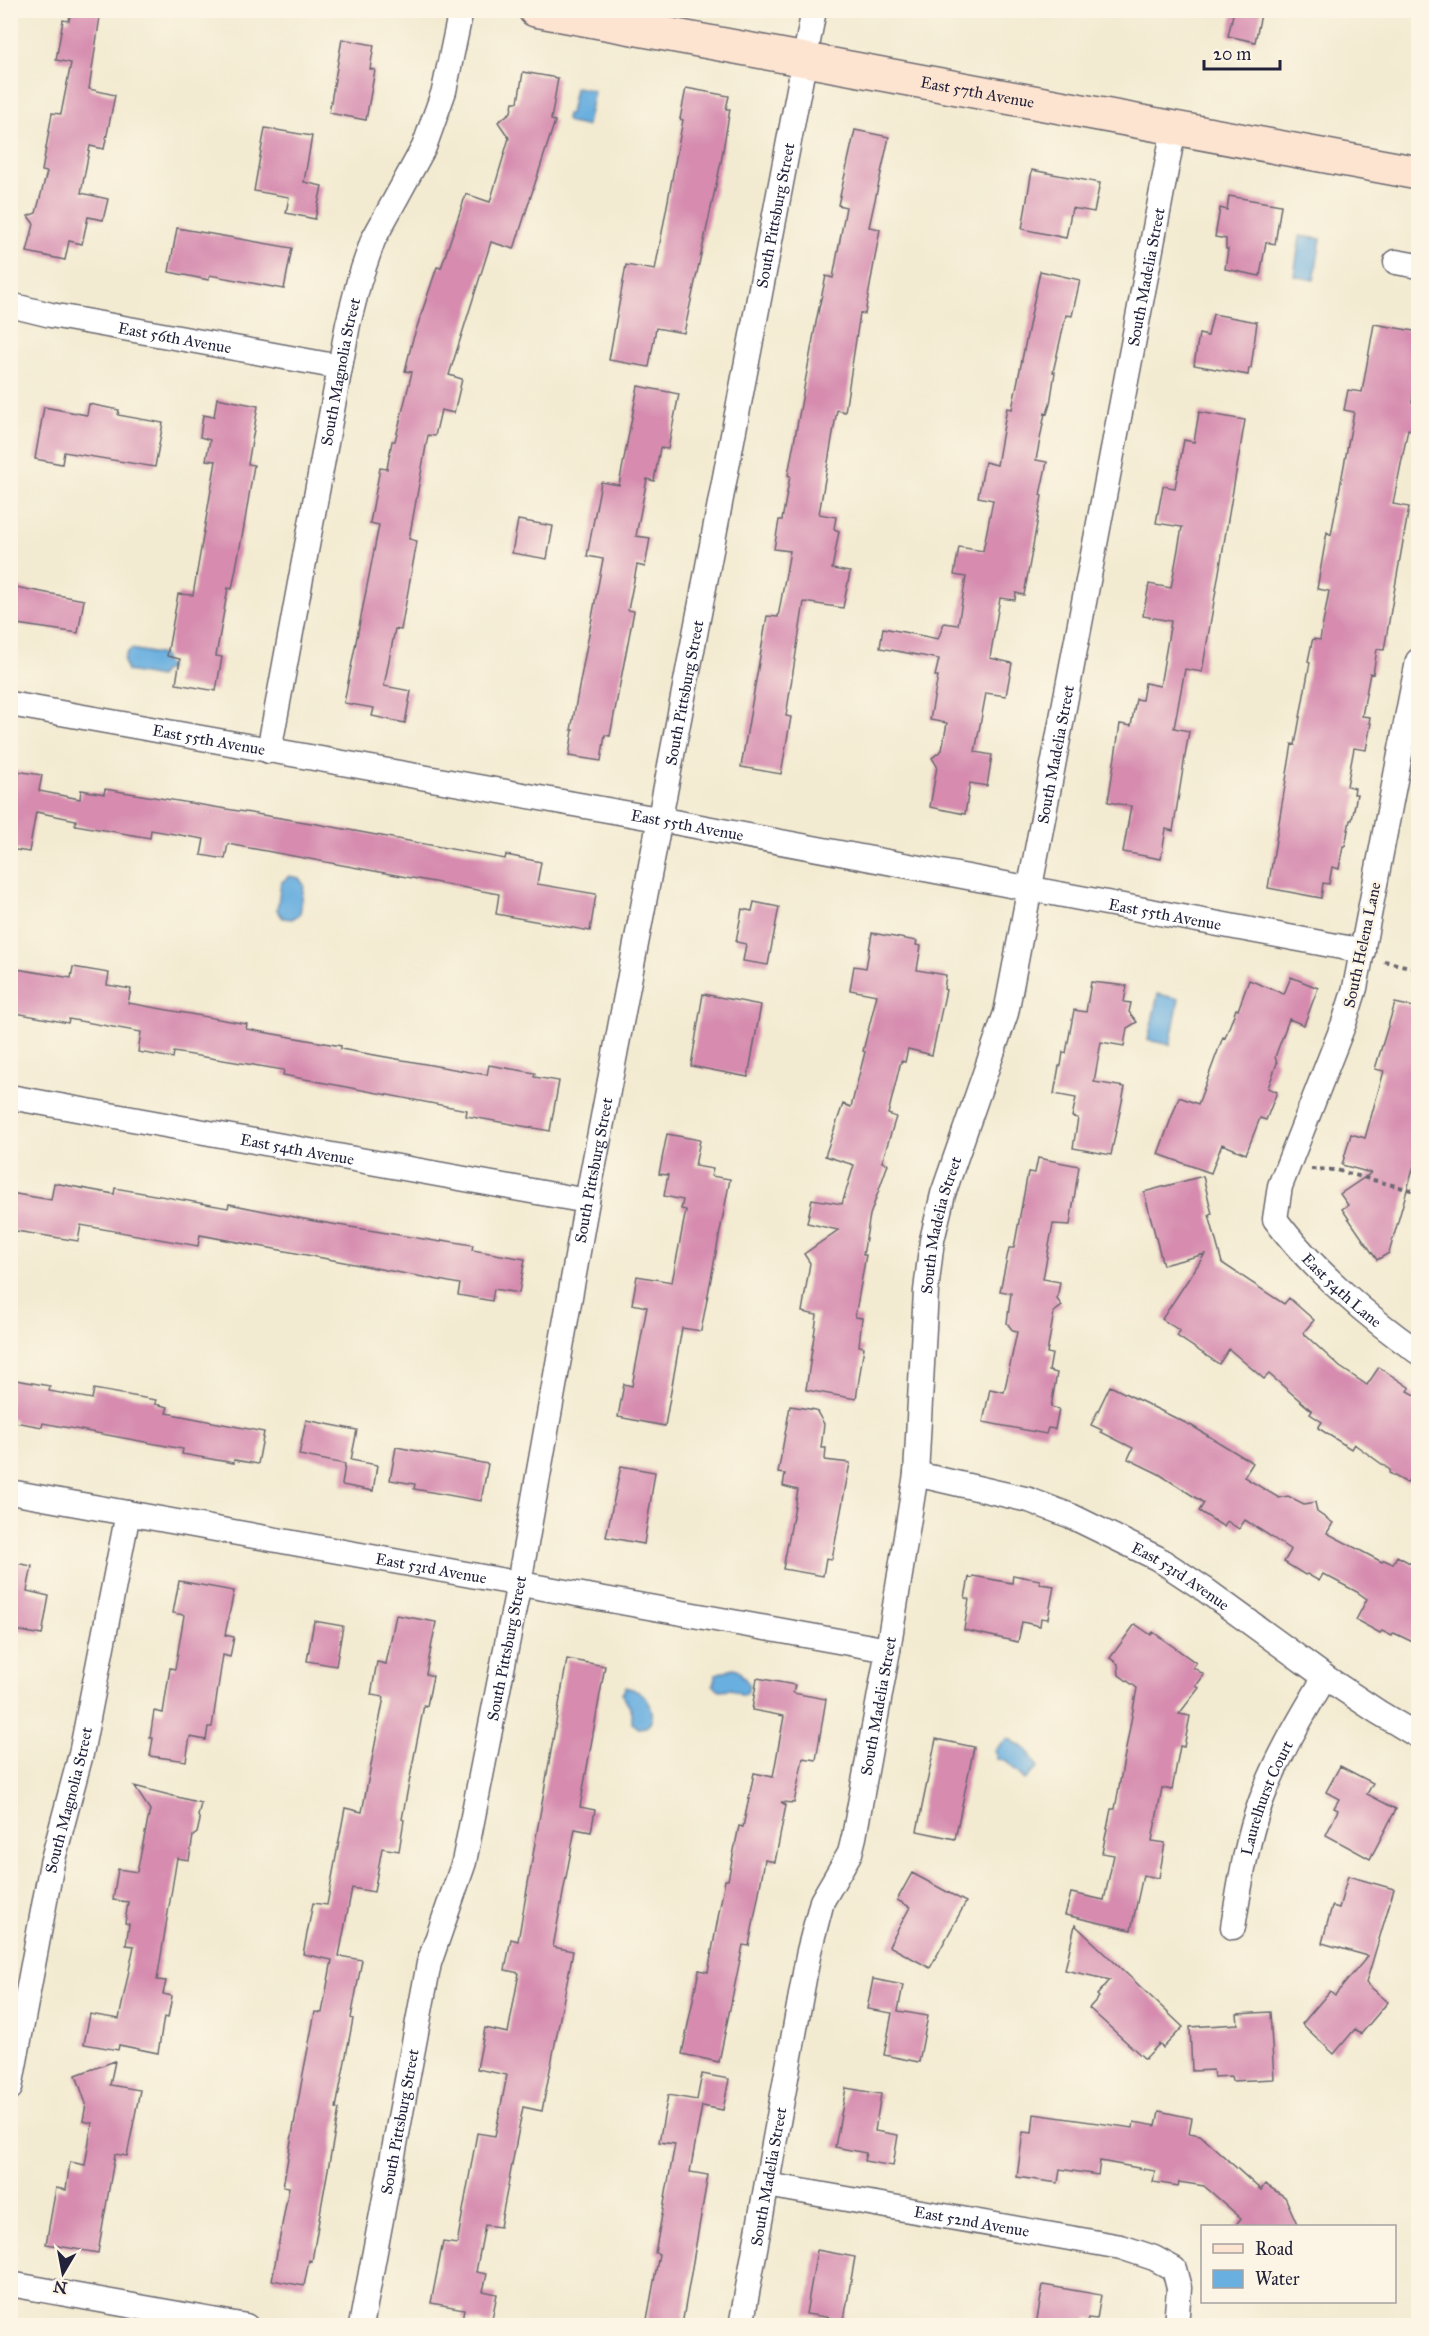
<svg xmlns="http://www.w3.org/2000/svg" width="1429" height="2336" viewBox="0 0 1429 2336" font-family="'IM FELL Great Primer',serif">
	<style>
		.water { fill: #69afdf; stroke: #46688d; stroke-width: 1.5 }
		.building { fill: #d68baf }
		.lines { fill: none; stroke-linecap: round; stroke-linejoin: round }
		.street-casing { stroke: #6b6870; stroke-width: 27 }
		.secondary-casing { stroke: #6b6870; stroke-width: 36 }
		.path { stroke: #6b6870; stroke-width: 4; stroke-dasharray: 4.5 4.5; stroke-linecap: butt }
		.street { stroke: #fff; stroke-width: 24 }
		.secondary { stroke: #fde4d1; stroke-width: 33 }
		.labels { text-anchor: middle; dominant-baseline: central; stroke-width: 5; stroke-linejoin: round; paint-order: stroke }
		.street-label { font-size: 16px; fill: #22223b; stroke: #fcf5e5 }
	</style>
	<rect width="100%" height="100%" fill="#fcf5e5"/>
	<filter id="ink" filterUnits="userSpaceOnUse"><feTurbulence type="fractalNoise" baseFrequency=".0167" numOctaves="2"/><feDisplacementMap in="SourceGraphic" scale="12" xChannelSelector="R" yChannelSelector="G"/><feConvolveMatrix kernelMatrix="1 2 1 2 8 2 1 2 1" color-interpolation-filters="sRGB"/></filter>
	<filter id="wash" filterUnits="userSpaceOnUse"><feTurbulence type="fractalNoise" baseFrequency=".008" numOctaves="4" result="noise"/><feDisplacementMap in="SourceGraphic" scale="24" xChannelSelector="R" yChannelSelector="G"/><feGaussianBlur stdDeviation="1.35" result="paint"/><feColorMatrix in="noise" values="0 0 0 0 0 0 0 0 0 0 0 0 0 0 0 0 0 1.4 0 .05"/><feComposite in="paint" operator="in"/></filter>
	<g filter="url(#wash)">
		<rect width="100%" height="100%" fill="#f3ebd1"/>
		<!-- water -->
		<path class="water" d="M577,87L594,91L587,125L585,126L570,123L566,120L567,114H570L575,88Z
			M1300,236L1321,239L1314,280L1294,276Z
			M131,649L163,655L165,662L169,665V670L164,671L159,677L127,671C123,661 123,656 131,649Z
			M289,876L299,878L304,885L300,914L292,919L283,918L277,910L281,883Z
			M1158,994L1179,999L1170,1045L1148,1040Z
			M733,1668L737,1669L749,1684L748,1691L743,1695L731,1689L720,1690L713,1685L716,1674Z
			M626,1687C631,1690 635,1688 640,1692C651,1700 658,1719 646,1727L638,1728L632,1723V1711L622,1694Z
			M1008,1738L1027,1750L1038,1767L1025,1780L1007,1762L997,1759L995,1750Z"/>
		<g id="blocks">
			<!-- building -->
			<path class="building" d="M71,10H101L89,89L115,95L104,149L90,146L81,193L108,199L103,220L88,217L82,244L69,241L65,260L27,252L34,224L28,216L36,213L47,172L42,171L52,113L61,114L71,63L56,60L63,20L69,21Z
				M1234,10H1262L1255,42L1228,36Z
				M342,39L374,45L370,69L375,70L366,120L329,113Z
				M523,72L558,78L551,120L555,121L514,249L491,242L449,375L462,379L454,413L441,410L435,436L428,435L409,539L417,541L401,630L395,629L384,686L411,691L405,723L372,716L374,708L344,703L379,525L370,523L380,468L387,469L392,441H395L412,372L405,371L412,342L437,267L441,268L466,194L490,202L509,138L498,122L511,112L513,102H518Z
				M686,88L729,96L726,109H730L721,162L684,333L656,328L649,367L609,360L626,265L655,270L683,120L680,119Z
				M265,128L312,136L304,182L322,186L315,219L286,213L289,197L254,191Z
				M855,130L889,137L869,227L880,229L865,314L860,313L845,412L837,410L819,514L836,517L834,529L839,531L832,569L850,572L843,608L804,602L786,716L791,717L781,774L741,767L767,616L778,617L790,551L774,549L779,520H782L790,476L788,475L817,317L826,276L833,278L846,207L838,205Z
				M1032,170L1100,183L1094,212L1072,208L1066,238L1022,229Z
				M1229,196L1281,205L1275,244L1266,242L1260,276L1225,269L1228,249H1226V239L1215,237L1220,208L1227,210Z
				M177,228L292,248L284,289L210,275L209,280L169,272Z
				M1040,271L1080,280L1072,316L1066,315L1053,372H1055L1050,404L1047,414L1045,413L1036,460L1047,462L1040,495L1042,496L1024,595L1016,593L1015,600L1000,598L990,658L1012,663L1006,696L986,693L975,752L992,755L987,786L970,783L965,814L930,807L937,766L932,758L942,750L947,723L930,720L938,676H935L939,659L880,648L883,628L938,639L944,623L958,625L966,577L954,575L959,547L983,551L993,500L978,497L985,462L997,465L1007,408L1012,409Z
				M1213,314L1257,322L1251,368H1249L1248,375L1194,365L1199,334L1208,336Z
				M1374,324L1419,332V365L1412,402L1419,403V431L1408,429L1393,504L1409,507L1384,650L1377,649L1373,674L1370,673L1362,716L1370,717L1369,723H1371L1366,750L1354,748L1347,786L1355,788L1354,794H1357L1352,820H1350L1345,846H1343L1339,869L1332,867L1329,884L1323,883L1321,898L1268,888L1292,744L1295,745L1310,662L1308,661L1312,642L1313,639L1320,640L1329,591L1317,589L1327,532L1331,535L1354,412L1344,410L1348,390L1362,392Z
				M638,386L679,394L668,449L660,448L654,481L647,479L636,536L650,538L645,567L637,565L628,610L634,611L610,736L605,735L601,761L569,756L573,730H571L603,559L587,556L601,482L619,485Z
				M217,398L258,406L248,464L254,465L244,526L232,589L228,588L216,656L222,657L216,691L176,684L180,659L167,656L178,594L193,595L216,461L206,460L210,440L200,437L203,415L214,417Z
				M89,404L119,410L118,415L163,423L155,467L64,452L62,464L35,459L44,407L87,415Z
				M1199,412L1245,420L1202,672L1185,669L1174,728L1189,731L1173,831L1166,829L1161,859L1123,852L1131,806L1108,802L1120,724L1131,726L1136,699L1142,700L1145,683L1160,686L1171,621L1143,616L1149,584L1171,588L1182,527L1156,523L1163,486L1175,488L1184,440L1194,442Z
				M518,520L553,526L547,559L512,553Z
				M10,586L84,600L78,633L10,623Z
				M10,770L42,775L39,791L80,799L81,790L104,794L105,789L317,824L505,859L506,855L541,862L537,884L596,894L590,931L496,914L499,894L228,844L225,859L201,855L204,839L151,830L150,838L75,825L76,820L36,812L29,852L10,849Z
				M754,902L779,907L768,965L743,961L746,944L736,942L742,909L752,911Z
				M872,933L917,941L916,945L921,946L917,970L946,975L944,989L946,990L932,1055L908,1049L905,1062L901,1061L888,1114L896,1117L882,1162L888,1164L870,1215L863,1255H866L855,1317L862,1318L859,1346L864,1347L856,1399L806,1390L817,1315L802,1312L810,1263L804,1254L838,1230L807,1223L812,1199L842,1204L854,1165L825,1156L843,1104L851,1107L865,1052L863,1051L877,995L850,990L854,966L866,968Z
				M73,967L109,973L107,985L131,989L128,1003L247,1024L246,1029L341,1046V1049L487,1075L489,1065L535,1073L534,1077L559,1081L550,1131L466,1116L467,1110L283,1075L284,1070L174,1052L173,1058L138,1052L141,1032L69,1019L68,1023L10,1012V968L71,978Z
				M1291,977L1318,988L1304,1025L1289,1019L1275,1057L1277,1063L1268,1088L1277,1092L1266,1120L1260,1118L1246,1154L1222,1144L1211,1173L1158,1154L1179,1097L1198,1104L1223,1037L1225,1038L1236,1009L1238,1010L1249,980L1284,994Z
				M1091,982L1127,986L1124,1002L1131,1003L1129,1012L1137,1022L1127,1028L1124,1046L1101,1042L1094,1082L1125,1087L1111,1155L1073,1148L1078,1118L1072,1117L1076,1098L1054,1094L1059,1066H1061L1063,1052L1066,1053L1074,1010L1086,1012Z
				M703,994L761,1005L748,1077L691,1066Z
				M1395,1003L1419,1008V1148L1389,1253L1377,1260L1342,1209L1348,1205L1340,1194L1371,1173L1342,1165L1351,1134L1365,1138L1384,1071L1375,1069Z
				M667,1134L700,1140L695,1166L713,1169L711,1176L730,1179L701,1331L682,1328L665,1426L618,1417L624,1384L632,1386L647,1307L632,1304L637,1276L672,1282L686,1210L681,1209L683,1200L664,1196L668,1175L659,1174Z
				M1038,1158L1079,1166L1070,1225L1053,1224L1043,1279L1060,1282L1057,1299L1062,1306L1054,1312L1047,1353L1052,1354L1049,1371L1057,1373L1051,1407L1059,1409L1055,1429L1048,1428L1046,1434L983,1422L990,1389L1004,1392L1009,1370L1017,1332L1013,1331L1007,1323L1011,1293L1000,1291L1009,1248H1014L1028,1172L1035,1173Z
				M1203,1176L1212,1214L1209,1215L1222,1263L1284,1304L1289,1298L1314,1320L1303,1333L1340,1367L1367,1385L1379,1367L1410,1388L1408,1391L1419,1397V1481L1410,1477L1407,1483L1389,1473L1390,1470L1354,1444L1351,1449L1318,1428L1322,1422L1310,1414L1312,1411L1269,1374L1264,1379L1229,1349L1219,1364L1177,1336L1180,1331L1162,1319L1205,1254L1163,1265L1144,1192Z
				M54,1183L114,1194L115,1188L228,1208L229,1204L314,1221L441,1242L442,1240L473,1245L472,1250L525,1259L519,1293L494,1289L492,1301L458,1295L460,1284L200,1235L198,1246L81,1225L78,1241L10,1230V1193L51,1200Z
				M10,1379L50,1386L49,1391L92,1399L94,1389L156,1400L155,1404L168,1407L166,1413L264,1432L258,1464L234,1460V1463L182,1454L183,1449L43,1423L42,1427L14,1422L15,1419L10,1418Z
				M1110,1386L1192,1426L1253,1463L1244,1477L1279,1498L1288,1496L1304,1504L1315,1502L1317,1512L1333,1523L1327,1533L1382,1562L1384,1560L1393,1564L1397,1556L1419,1568V1645L1394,1633L1392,1636L1382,1631L1380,1633L1356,1620L1367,1599L1357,1592L1323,1574L1319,1581L1307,1574L1305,1575L1284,1562L1291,1550L1279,1542L1245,1520L1239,1529L1227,1521L1224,1527L1199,1511L1204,1503L1159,1474L1128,1459L1133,1448L1101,1432L1102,1430L1091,1425Z
				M790,1406L816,1410L824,1424L821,1448H826L825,1460L850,1463L832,1559L826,1558L823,1576L783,1569L798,1490L783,1486L785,1474L778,1473Z
				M306,1420L357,1430L351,1460L377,1465L373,1491L342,1485L345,1464L299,1455Z
				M396,1447L488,1464L481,1501L414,1489L415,1484L390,1480Z
				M621,1466L655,1472L644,1544L606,1537Z
				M10,1562L32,1566L27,1591L49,1596L42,1635L10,1629Z
				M1013,1575L1040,1580V1584L1054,1586L1048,1619L1041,1618L1040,1626L1022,1622L1018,1642L964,1630L969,1599L965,1598L969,1577L972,1578L973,1576L1012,1583Z
				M179,1581L234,1591L225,1635L234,1637L230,1657L223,1655L212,1727H208L206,1740L190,1737L186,1761L150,1756L153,1738H150L154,1711L163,1713L170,1668L175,1669L184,1615L173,1613Z
				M396,1615L436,1622L426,1674L433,1676L427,1706L424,1705L402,1819L404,1820L399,1851L382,1848L374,1892L352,1888L339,1956L362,1960L351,2018L353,2019L336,2108L339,2109L321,2208L312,2261L309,2260L304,2286L272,2280L289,2187L283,2186L303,2074L315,2012L322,2013L332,1960L303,1954L313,1903L327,1905L345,1808L362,1812L384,1697L371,1695L377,1662L386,1664Z
				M314,1621L343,1626L336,1666L307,1661Z
				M1135,1624L1151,1635L1153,1632L1196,1663L1193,1667L1204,1675L1196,1686L1199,1688L1179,1714L1190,1716L1184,1747L1180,1746L1172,1790L1162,1788L1152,1841L1165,1843L1159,1878L1143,1875L1131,1930L1065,1915L1071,1893L1104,1900L1114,1855L1102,1853L1111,1809H1115L1137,1688L1119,1675L1118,1664L1110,1658Z
				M567,1659L605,1666L580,1807L595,1810L591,1832L575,1829L553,1947L573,1951L542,2111L523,2107L500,2227L485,2225L476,2272L487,2274L483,2291L497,2294L491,2324L462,2319L464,2309L431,2303L443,2242L457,2244L477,2133L495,2136L507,2075L477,2069L485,2028L508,2033L519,1973L505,1970L511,1939L518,1941Z
				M757,1678L795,1685L793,1693L826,1699L816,1760L803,1758L794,1803L781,1802L786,1805L775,1862L765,1860L749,1946L743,1945L719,2062L682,2054L699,1970L708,1972L725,1880H728L739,1826L743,1827L754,1773L773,1777L784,1716L752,1710Z
				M936,1739L974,1747L955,1839L917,1831Z
				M1340,1766L1373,1783L1367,1794L1396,1809L1370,1859L1326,1835L1338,1810L1334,1808L1339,1799L1326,1792Z
				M134,1786L201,1803L198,1816L200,1820L197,1833L193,1836L189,1860L177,1858L157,1980L166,1981L163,1994L172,1996L168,2018L164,2017L158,2053L119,2045L118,2050L84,2044L90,2014L119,2019L134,1946L126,1945L129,1924L125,1923L128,1902L113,1900L118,1869L137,1872L150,1810Z
				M912,1873L966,1902L930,1968L889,1946L910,1907L897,1900Z
				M1348,1876L1394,1889L1366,1983L1388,2002L1361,2034L1355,2029L1334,2054L1302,2024L1330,1991L1335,1995L1368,1956L1322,1943L1332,1906L1339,1908Z
				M1075,1925L1183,2027L1163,2048L1159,2044L1145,2059L1089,2008L1099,1997L1097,1995L1110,1980L1065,1970Z
				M873,1979L903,1985L898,2011L928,2016L919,2062L884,2055L892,2013L867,2009Z
				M1270,2012L1274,2079L1232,2081L1231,2076L1214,2077L1213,2070L1192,2071L1190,2027L1238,2024L1237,2014Z
				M115,2061L110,2085L140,2090L127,2156L115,2154L98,2253L46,2244L56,2188L66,2190L70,2162L85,2165L92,2123L83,2121L86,2104L76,2075Z
				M702,2074L729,2079L723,2110L702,2106L690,2172L708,2175L682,2325H646L659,2254L655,2253L675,2144L659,2142L668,2095L697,2100Z
				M846,2088L881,2094L875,2131L898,2135L893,2166L864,2161L866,2153L835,2147Z
				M1159,2111L1192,2118L1189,2133L1200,2135L1261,2190L1265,2184L1285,2197L1298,2226H1235L1241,2218L1204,2186L1179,2182L1178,2186L1153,2182L1155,2171L1100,2161L1098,2175L1060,2169L1058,2183L1017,2177L1023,2132L1032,2133L1034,2114L1133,2128L1134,2122L1156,2126Z
				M817,2250L855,2257L844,2320L806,2314Z
				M1043,2285L1101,2295L1097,2319L1088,2318L1086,2325H1036Z"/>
		</g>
	</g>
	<g filter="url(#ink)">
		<use href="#blocks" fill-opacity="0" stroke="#6b6870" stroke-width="1.5"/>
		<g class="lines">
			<defs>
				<g id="street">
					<path d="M1396,262L1418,266"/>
					<path id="s1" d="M10,305L51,315L340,367"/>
					<path id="s2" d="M1418,661L1355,988L1344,1023L1280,1186L1275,1219C1310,1267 1370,1319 1418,1352"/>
					<path id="s3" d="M10,704L658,819L1363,951"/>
					<path id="s4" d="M269,751L348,324L359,281L373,240L424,147L444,91L461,10"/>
					<path id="s5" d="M10,1097L587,1201"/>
					<path id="s6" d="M916,1474L1029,1500L1071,1516L1157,1558L1204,1589L1325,1677L1378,1712L1418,1736"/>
					<path id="s7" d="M10,1492L888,1650"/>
					<path id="s8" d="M1233,1927C1240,1885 1246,1842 1261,1801C1277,1757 1301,1718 1325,1677"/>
					<path id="s9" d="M10,2088L52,1863L81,1754L128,1513"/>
					<path id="s10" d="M767,2185L1121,2247L1154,2258L1174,2269L1179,2288L1176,2326"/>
					<path d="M10,2284L246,2326"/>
					<path id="s11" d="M361,2326L429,1963L464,1862L519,1583L587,1201L814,10"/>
					<path id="s12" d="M741,2326L809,1951L822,1901L850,1853L854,1837L888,1650L916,1474L926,1291L932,1240L943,1194L1006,1013L1174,128"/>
				</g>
				<g id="secondary">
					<path id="s13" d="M535,10L1418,173"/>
				</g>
			</defs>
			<!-- street casing -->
			<use href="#street" class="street-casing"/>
			<!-- secondary casing -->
			<use href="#secondary" class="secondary-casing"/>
			<!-- path -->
			<path class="path" d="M1384,961L1418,969
				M1311,1169L1336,1170L1418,1192"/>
			<!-- street -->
			<use href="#street" class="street"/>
			<!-- secondary -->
			<use href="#secondary" class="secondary"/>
		</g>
	</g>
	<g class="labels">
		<!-- street labels -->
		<g class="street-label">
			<text stroke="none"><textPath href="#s13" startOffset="450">East 57th Avenue</textPath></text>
			<text stroke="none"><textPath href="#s11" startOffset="2152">South Pittsburg Street</textPath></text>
			<text stroke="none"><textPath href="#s12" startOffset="2096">South Madelia Street</textPath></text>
			<text stroke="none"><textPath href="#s1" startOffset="168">East 56th Avenue</textPath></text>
			<text stroke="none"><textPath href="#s4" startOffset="386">South Magnolia Street</textPath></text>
			<text stroke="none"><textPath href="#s11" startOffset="1666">South Pittsburg Street</textPath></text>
			<text stroke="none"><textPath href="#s3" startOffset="202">East 55th Avenue</textPath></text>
			<text stroke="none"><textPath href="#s12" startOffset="1610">South Madelia Street</textPath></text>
			<text stroke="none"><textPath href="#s3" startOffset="688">East 55th Avenue</textPath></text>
			<text stroke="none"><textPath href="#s3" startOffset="1174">East 55th Avenue</textPath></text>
			<text transform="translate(1362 945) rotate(-78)">South Helena Lane</text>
			<text stroke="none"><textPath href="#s5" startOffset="292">East 54th Avenue</textPath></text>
			<text stroke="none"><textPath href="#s11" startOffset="1180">South Pittsburg Street</textPath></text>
			<text stroke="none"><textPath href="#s12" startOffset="1124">South Madelia Street</textPath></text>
			<text stroke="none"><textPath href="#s2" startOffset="676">East 54th Lane</textPath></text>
			<text stroke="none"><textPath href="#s7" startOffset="428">East 53rd Avenue</textPath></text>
			<text stroke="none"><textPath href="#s6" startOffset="286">East 53rd Avenue</textPath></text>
			<text stroke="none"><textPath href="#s11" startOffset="694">South Pittsburg Street</textPath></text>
			<text stroke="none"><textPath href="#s12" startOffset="638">South Madelia Street</textPath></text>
			<text stroke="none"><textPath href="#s8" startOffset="134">Laurelhurst Court</textPath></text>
			<text stroke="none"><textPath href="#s9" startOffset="294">South Magnolia Street</textPath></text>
			<text stroke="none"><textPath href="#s11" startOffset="208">South Pittsburg Street</textPath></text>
			<text stroke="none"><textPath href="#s12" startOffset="152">South Madelia Street</textPath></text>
			<text stroke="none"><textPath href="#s10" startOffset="208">East 52nd Avenue</textPath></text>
		</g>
	</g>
	<!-- margin -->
	<rect width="1429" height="2336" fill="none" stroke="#fcf5e5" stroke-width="36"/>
	<!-- legend -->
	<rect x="1201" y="2225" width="195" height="78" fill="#fcf5e5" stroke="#a5a1a1" stroke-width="1.5"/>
	<rect x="1213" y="2244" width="30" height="9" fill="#fde4d1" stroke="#a5a1a1" stroke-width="1.5"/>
	<text x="1255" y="2255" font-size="18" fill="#22223b">Road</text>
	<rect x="1213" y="2270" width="30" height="18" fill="#69afdf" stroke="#a5a1a1" stroke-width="1.5"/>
	<text x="1255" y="2285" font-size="18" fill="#22223b">Water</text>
	<!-- north arrow -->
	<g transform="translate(63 2273) rotate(190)" stroke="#fcf5e5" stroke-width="4.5" paint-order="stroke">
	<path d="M0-4.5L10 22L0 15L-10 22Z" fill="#22223b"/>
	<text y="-9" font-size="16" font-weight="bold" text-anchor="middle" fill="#22223b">N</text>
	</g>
	<!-- scale -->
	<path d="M1204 60v9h76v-9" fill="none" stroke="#22223b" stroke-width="3"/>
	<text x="1213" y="60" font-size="18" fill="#22223b" stroke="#fcf5e5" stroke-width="4.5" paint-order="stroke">20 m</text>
</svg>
